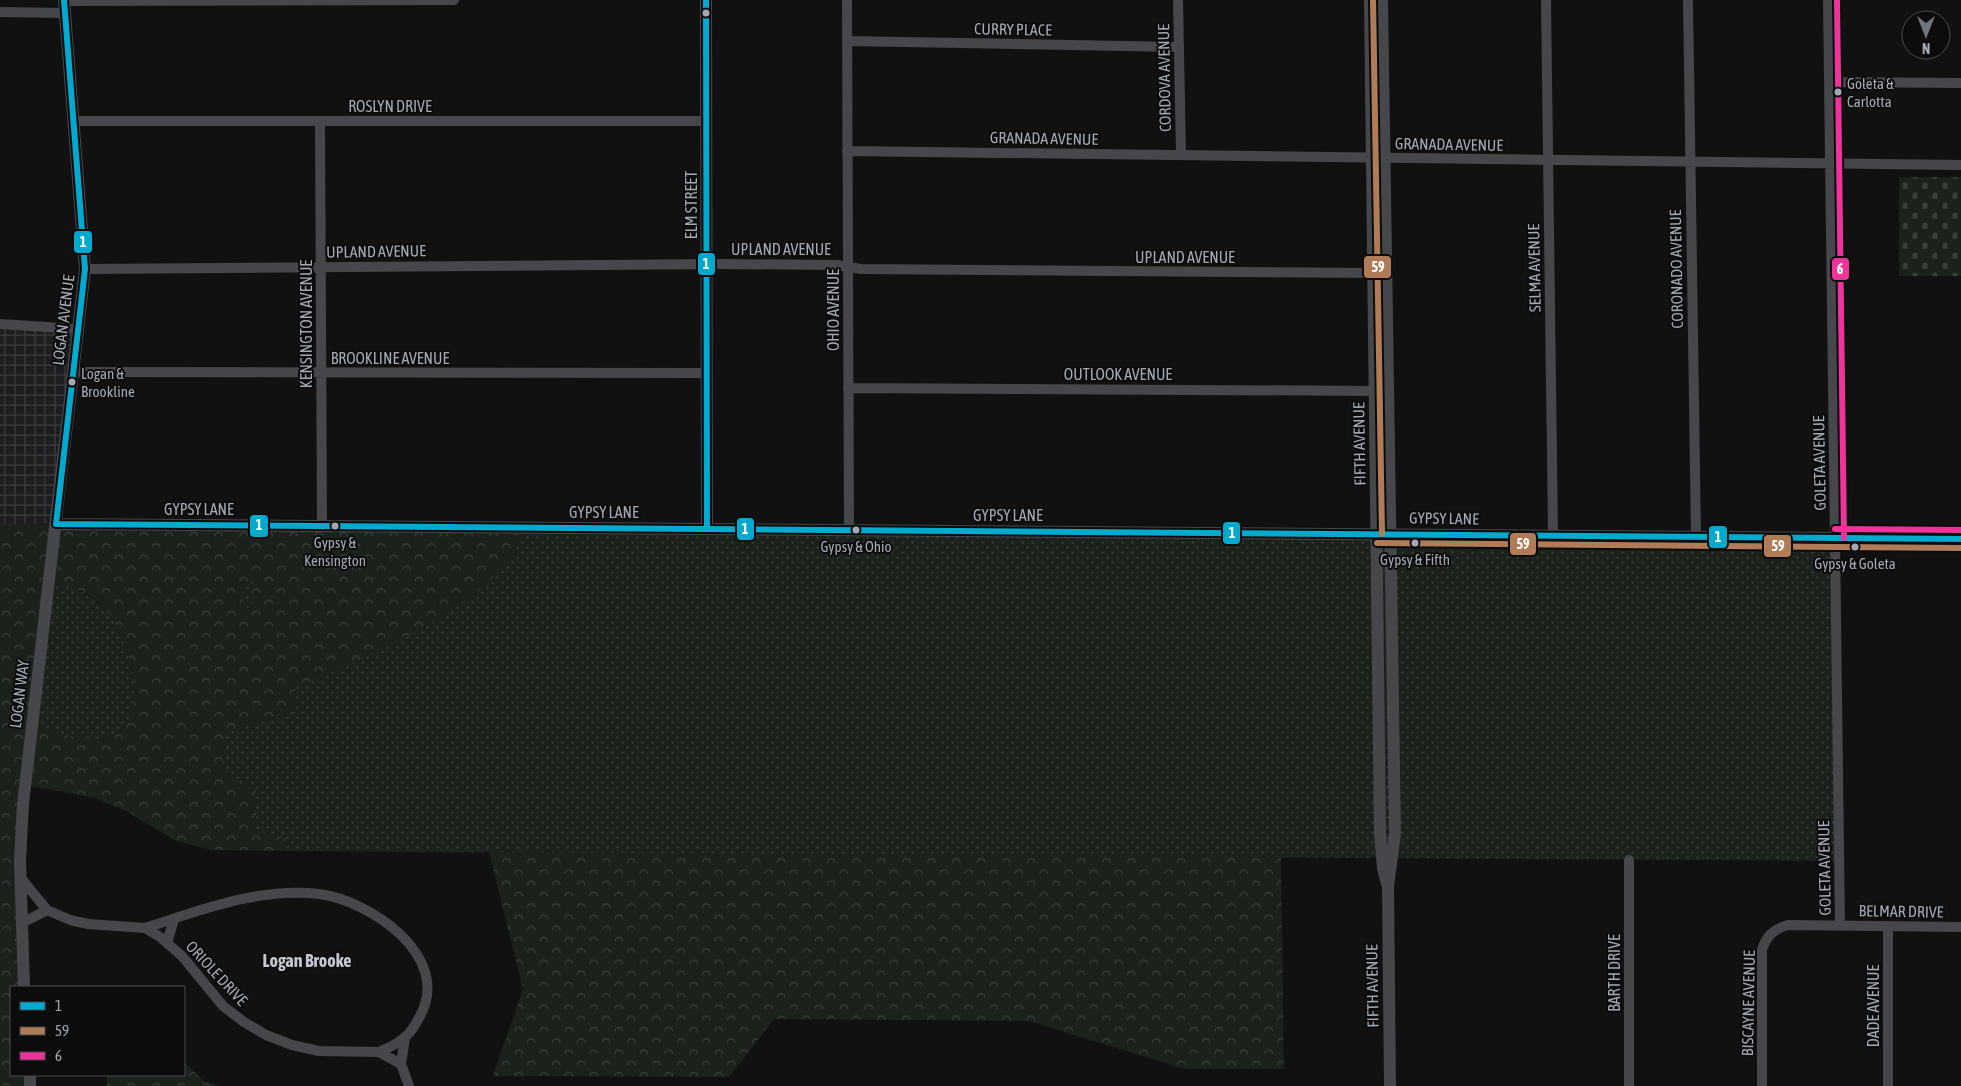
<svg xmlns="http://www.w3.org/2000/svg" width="1961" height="1086" viewBox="0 0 1961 1086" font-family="'Asap Condensed',sans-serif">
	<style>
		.industrial { fill: url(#industrial-grid) }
		.grass { fill: url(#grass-dots) }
		.forest { fill: url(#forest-crowns); fill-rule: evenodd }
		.cemetery { fill: url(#cemetery-stones) }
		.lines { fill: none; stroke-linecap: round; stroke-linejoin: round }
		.minor { stroke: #46474a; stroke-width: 10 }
		.tertiary { stroke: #46474a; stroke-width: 12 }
		.bus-1-casing { stroke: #0c0c0d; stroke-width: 10 }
		.bus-2-casing { stroke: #0c0c0d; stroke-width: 10 }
		.bus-3-casing { stroke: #0c0c0d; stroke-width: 10 }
		.bus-1 { stroke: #00a9ce; stroke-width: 6 }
		.bus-2 { stroke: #b07c57; stroke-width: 6 }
		.bus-3 { stroke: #ef339a; stroke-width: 6 }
		.bus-dot { fill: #a2a9b3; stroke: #0c0c0d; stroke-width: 2 }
		.labels { text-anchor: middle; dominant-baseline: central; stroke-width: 4; stroke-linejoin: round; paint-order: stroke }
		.bus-label { font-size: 15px; fill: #a2a9b3; stroke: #0c0c0d }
		.street-label { font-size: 16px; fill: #a2a9b3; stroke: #0c0c0d }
		.neighbourhood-label { font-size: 18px; font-weight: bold; fill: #c3c7cf; stroke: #0c0c0d }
		.line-badge { stroke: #0c0c0d; stroke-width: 2 }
		.badge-label { font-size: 14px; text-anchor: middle; font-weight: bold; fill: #fff }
	</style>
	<defs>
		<pattern id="industrial-grid" width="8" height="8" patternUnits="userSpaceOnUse" patternTransform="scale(1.25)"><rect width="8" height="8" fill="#1e1e20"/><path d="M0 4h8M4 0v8" fill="none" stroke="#3c3c3e"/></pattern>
		<pattern id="grass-dots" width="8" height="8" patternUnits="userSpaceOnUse" patternTransform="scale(1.25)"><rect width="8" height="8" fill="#1b221c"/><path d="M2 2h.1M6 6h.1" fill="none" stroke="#393f3b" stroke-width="1.8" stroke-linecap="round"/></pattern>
		<pattern id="forest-crowns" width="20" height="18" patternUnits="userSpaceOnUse" patternTransform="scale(1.25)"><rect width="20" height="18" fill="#1b221c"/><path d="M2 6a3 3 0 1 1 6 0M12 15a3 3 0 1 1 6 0" fill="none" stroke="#393f3b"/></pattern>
		<pattern id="cemetery-stones" width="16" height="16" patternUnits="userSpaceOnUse" patternTransform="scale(1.25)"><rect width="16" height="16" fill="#1b221c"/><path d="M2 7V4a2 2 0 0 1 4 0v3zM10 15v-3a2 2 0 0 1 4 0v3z" fill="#393f3b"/></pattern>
	</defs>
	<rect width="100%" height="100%" fill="#111112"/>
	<!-- industrial -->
	<path class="industrial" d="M0,324L77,329L56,524H0Z"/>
	<!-- grass -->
	<path class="grass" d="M1370,0H1382L1391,534L1835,538L1839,861L287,851L286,838L256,829V788L221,770L227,731L295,713L56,524L1377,534Z
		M49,577C64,584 81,590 94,599C124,619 152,703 120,730C99,748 55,732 31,726Z"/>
	<!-- forest -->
	<path class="forest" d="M0,524L523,528C520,537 517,551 510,559C458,622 368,656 295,688V713L227,731L221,770L256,788V829L286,838L287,851L210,850L174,840L128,812L95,798L25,785L24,987H11V1075H30V1086H0ZM50,578C64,584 82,590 95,599C124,620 152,703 120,730C99,748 55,732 31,726ZM244,581L254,582L251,608L243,607Z
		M489,852L1281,857L1284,1069H1185L1029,1021L774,1019L729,1077L493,1076L523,989Z
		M184,1062L204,1081L220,1086H107V1075H184Z"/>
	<!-- cemetery -->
	<path class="cemetery" d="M1899,177H1961V276H1899Z"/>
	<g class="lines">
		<!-- minor -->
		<path class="minor" d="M847,0L849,530
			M1178,0L1181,155
			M1546,0L1553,535
			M1688,0L1696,537
			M1828,0L1840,925
			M64,1L454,0
			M0,12L65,13
			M847,41L1179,47
			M1829,82L1961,83
			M74,121H707
			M320,121L322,526
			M847,151L1961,165
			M85,269L720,264L837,265L861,269L1381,273
			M0,324L77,329
			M73,372L707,373
			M848,388L1382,391
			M20,877L47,910L70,920L88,924L145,928L160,937L182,956L223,1006L244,1022L266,1035L292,1045L319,1051L379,1052L401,1064L409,1086
			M22,923L47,910
			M1888,926V1086
			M145,928C201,910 259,887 319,894C369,900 453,956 420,1016C416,1023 412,1032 405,1037C398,1044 388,1048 379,1052
			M167,943L174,919
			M401,1064L405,1038
			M1629,1086V860
			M1762,1086V950C1766,936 1774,929 1788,925L1961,927"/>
		<!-- tertiary -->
		<path class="tertiary" d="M706,0L707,529
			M1370,0L1380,833L1383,868L1387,884
			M1382,0L1395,833L1388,886L1390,1086
			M56,524L1961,539
			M24,987L20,861L23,804L85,269L64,0
			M30,1075V1086"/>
		<defs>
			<path id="bus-1" d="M64,0L85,269L56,524L1961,539
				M706,0L707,529"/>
			<path id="bus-2" d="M1373,0L1382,534
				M1377,543L1961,548"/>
			<path id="bus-3" d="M1837,0L1844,538
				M1835,529L1961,530"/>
		</defs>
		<!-- bus-1 casing -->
		<use href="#bus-1" class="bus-1-casing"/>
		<!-- bus-2 casing -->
		<use href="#bus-2" class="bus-2-casing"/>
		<!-- bus-3 casing -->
		<use href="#bus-3" class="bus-3-casing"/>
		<!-- bus-1 -->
		<use href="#bus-1" class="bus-1"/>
		<!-- bus-2 -->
		<use href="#bus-2" class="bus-2"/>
		<!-- bus-3 -->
		<use href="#bus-3" class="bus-3"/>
	</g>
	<!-- markers -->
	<g class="bus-dot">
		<circle cx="706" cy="13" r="4.5"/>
		<circle cx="1838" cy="92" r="4.5"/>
		<circle cx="72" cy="382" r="4.5"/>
		<circle cx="335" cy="526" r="4.5"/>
		<circle cx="856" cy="530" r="4.5"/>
		<circle cx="1415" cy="543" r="4.5"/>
		<circle cx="1855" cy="547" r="4.5"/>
	</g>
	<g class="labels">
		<!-- bus labels -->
		<g class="bus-label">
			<text x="1847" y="83" text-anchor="start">Goleta &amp;<tspan x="1847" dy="18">Carlotta</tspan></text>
			<text x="81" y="373" text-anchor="start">Logan &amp;<tspan x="81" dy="18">Brookline</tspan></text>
			<text x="335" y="542">Gypsy &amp;<tspan x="335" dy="18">Kensington</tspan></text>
			<text x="856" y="546">Gypsy &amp; Ohio</text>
			<text x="1415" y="559">Gypsy &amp; Fifth</text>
			<text x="1855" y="563">Gypsy &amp; Goleta</text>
		</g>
		<!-- street labels -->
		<g class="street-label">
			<text transform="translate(1013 29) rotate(1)">CURRY PLACE</text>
			<text transform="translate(1164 78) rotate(-91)">CORDOVA AVENUE</text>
			<text x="390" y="106">ROSLYN DRIVE</text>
			<text transform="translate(1044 138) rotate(1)">GRANADA AVENUE</text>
			<text transform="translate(1449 144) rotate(1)">GRANADA AVENUE</text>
			<text transform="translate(691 205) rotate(-90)">ELM STREET</text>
			<text x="781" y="249">UPLAND AVENUE</text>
			<text transform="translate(376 251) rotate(-1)">UPLAND AVENUE</text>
			<text x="1185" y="257">UPLAND AVENUE</text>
			<text transform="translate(1534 268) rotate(-91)">SELMA AVENUE</text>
			<text transform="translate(1676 269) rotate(-91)">CORONADO AVENUE</text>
			<text transform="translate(833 310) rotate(-90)">OHIO AVENUE</text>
			<text transform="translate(63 320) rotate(-83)">LOGAN AVENUE</text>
			<text transform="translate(306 324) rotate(-90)">KENSINGTON AVENUE</text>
			<text x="390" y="358">BROOKLINE AVENUE</text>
			<text x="1118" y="374">OUTLOOK AVENUE</text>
			<text transform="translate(1359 444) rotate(-91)">FIFTH AVENUE</text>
			<text transform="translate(1819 463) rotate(-91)">GOLETA AVENUE</text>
			<text x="199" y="509">GYPSY LANE</text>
			<text x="604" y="512">GYPSY LANE</text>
			<text x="1008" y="515">GYPSY LANE</text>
			<text transform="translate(1444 518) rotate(1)">GYPSY LANE</text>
			<text transform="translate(19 694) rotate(-83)">LOGAN WAY</text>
			<text transform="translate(1824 868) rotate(-91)">GOLETA AVENUE</text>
			<text transform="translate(1901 911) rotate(1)">BELMAR DRIVE</text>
			<text transform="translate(217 973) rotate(47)">ORIOLE DRIVE</text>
			<text transform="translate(1614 973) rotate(-90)">BARTH DRIVE</text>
			<text transform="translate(1372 986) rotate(-91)">FIFTH AVENUE</text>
			<text transform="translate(1748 1003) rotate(-89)">BISCAYNE AVENUE</text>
			<text transform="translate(1873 1006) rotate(-90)">DADE AVENUE</text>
		</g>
		<!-- neighbourhood labels -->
		<g class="neighbourhood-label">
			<text x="307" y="960">Logan Brooke</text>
		</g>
	</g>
	<g class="line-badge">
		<rect x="73" y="230" width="20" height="24" rx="5" fill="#00a9ce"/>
		<rect x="697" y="252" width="19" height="24" rx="5" fill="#00a9ce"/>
		<rect x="1363" y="255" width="29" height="24" rx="5" fill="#b07c57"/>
		<rect x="1831" y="257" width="19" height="24" rx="5" fill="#ef339a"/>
		<rect x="249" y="514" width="20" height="24" rx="5" fill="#00a9ce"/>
		<rect x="736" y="517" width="19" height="24" rx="5" fill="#00a9ce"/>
		<rect x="1222" y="521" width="19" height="24" rx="5" fill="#00a9ce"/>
		<rect x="1708" y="525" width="20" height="24" rx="5" fill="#00a9ce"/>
		<rect x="1509" y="532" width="28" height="24" rx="5" fill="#b07c57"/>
		<rect x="1763" y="534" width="29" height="24" rx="5" fill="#b07c57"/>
	</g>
	<g class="badge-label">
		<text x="83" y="247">1</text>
		<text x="706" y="269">1</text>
		<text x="1378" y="272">59</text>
		<text x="1840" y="274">6</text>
		<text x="259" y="530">1</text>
		<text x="745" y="534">1</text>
		<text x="1232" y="538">1</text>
		<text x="1718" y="542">1</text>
		<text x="1523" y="549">59</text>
		<text x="1778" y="551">59</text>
	</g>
	<!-- legend -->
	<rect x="10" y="986" width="175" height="90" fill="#0c0c0d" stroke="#484b4f"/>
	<rect x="20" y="1002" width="25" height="8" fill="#00a9ce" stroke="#484b4f"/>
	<text x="55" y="1011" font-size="15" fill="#a2a9b3">1</text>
	<rect x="20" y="1027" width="25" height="8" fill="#b07c57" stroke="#484b4f"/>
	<text x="55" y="1036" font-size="15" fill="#a2a9b3">59</text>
	<rect x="20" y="1052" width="25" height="8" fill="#ef339a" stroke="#484b4f"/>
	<text x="55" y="1061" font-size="15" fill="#a2a9b3">6</text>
	<!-- north arrow -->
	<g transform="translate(1926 35) rotate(180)"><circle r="24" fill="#0c0c0d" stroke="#484b4f"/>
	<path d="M0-4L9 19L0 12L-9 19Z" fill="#6f747b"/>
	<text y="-8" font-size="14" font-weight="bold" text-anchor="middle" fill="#a2a9b3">N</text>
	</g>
</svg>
